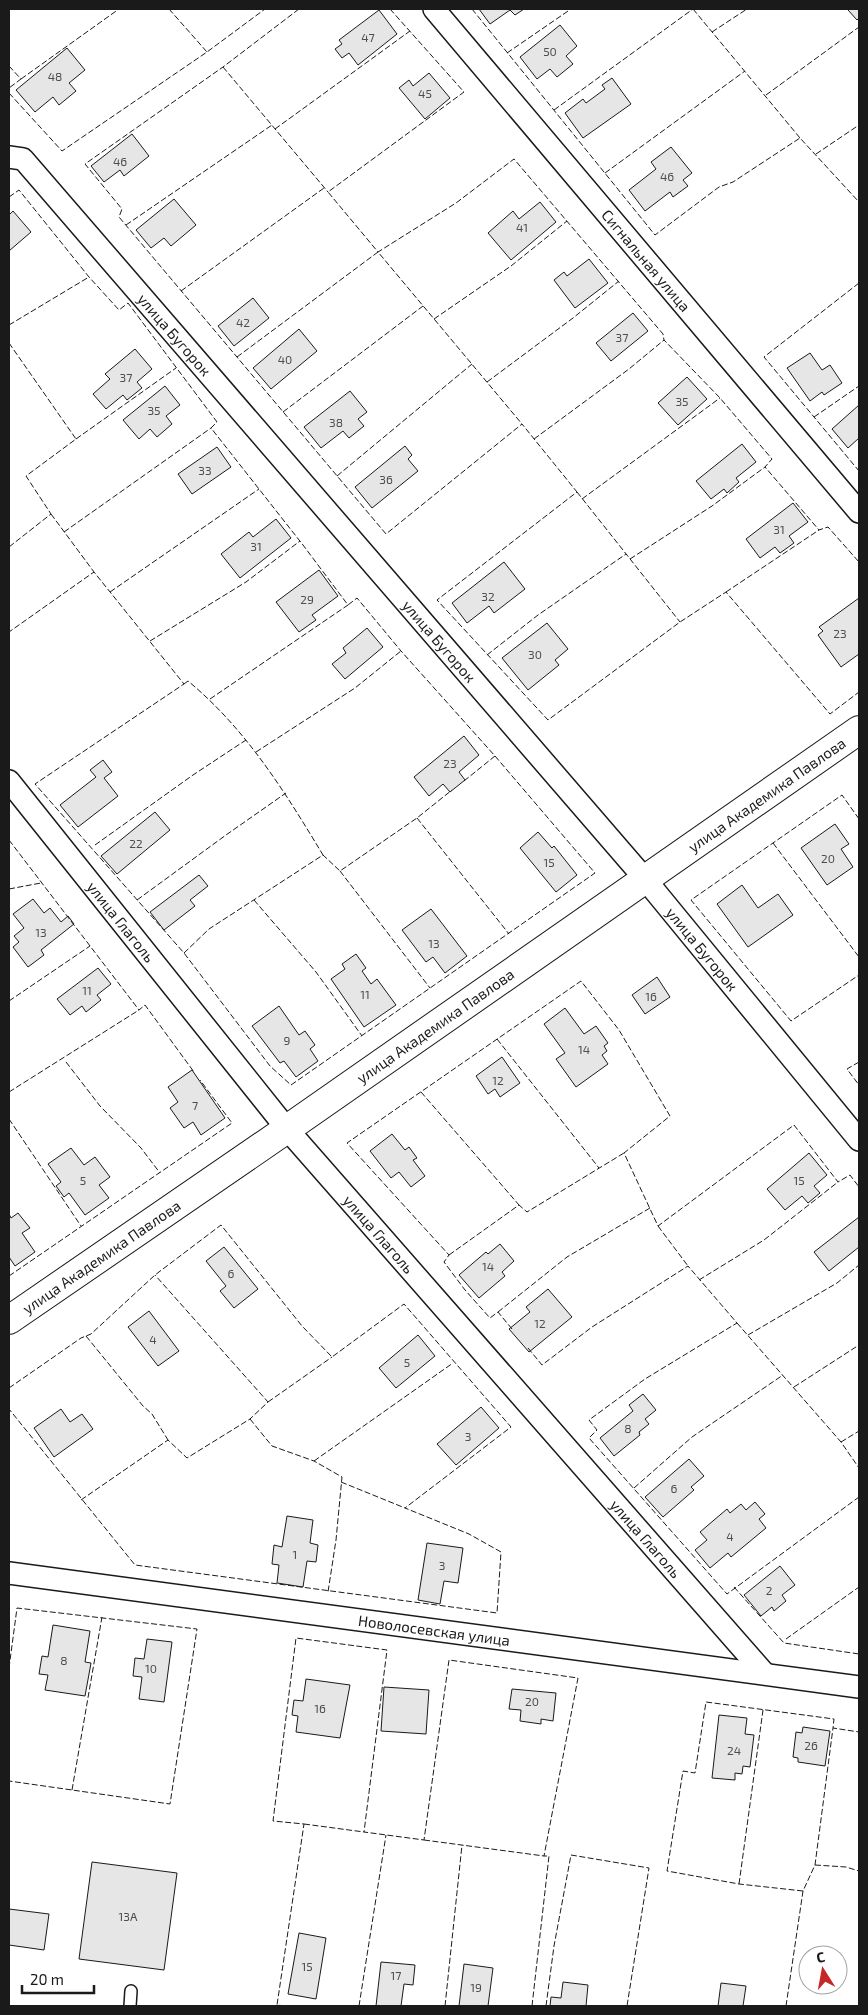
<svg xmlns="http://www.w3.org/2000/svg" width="868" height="2015" viewBox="0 0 868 2015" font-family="'Exo 2',sans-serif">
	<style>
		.building { fill: #e6e6e6; stroke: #1a1a1a }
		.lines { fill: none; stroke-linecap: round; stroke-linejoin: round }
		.lane-casing { stroke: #1a1a1a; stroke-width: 14 }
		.street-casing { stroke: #1a1a1a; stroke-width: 24 }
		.secondary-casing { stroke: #1a1a1a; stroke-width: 30 }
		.lane { stroke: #fff; stroke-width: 11 }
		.street { stroke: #fff; stroke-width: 21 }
		.secondary { stroke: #fff; stroke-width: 28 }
		.fence { stroke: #1a1a1a; stroke-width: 1; stroke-dasharray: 6 2.5; stroke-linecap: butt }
		.labels { text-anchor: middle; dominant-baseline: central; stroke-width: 4; stroke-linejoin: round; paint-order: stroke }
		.number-label { font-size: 12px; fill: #4d4d4d }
		.street-label { font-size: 15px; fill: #1a1a1a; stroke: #fff }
	</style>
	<rect width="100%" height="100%" fill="#fff"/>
	<!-- building -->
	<path class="building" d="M479,9H524L515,15L510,10L490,24Z
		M849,9H859V18L857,20L848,10Z
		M379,10L397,34L358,65L349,53L342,58L335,49L342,44L339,40Z
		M560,25L577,46L566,56L573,64L557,77L550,69L537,79L520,57Z
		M67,48L85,70L69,83L76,91L59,105L53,97L35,112L16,90Z
		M429,73L450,98L425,119L399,88L409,80L413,86Z
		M612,78L631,104L583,138L565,113L583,99L586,103L605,89L602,85Z
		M132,134L149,156L124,176L120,170L104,182L91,166Z
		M671,147L692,173L683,180L688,186L673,197L670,192L645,211L629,190L656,169L651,162Z
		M174,199L196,225L171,246L164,238L151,248L136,230Z
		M540,202L556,222L511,260L488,233L513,211L519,219Z
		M13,211L31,232L9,251V215Z
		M589,259L608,283L575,308L554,280L564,272L567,276Z
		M253,298L269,318L234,346L218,326Z
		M633,313L648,331L611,361L596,343Z
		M299,329L317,351L271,389L253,368Z
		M135,349L152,369L137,382L142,388L127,400L123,395L106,409L93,394L110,379L105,374Z
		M810,353L822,370L830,365L842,383L824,395L822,392L810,401L787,368Z
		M687,377L707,399L678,425L658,403Z
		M165,386L180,405L166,416L172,424L157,437L150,429L139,439L123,420Z
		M350,391L367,412L358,419L364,426L349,438L343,431L321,448L304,427Z
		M859,405V438L848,448L832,429Z
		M742,444L756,462L736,478L739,482L727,493L724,489L711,499L696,481Z
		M405,446L412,455L408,459L418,471L372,508L355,487Z
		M217,447L231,467L192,494L178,474Z
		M793,503L808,522L789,536L794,543L780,553L775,547L760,558L746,539Z
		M276,519L291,538L240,578L221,554L249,532L253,537Z
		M504,562L525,589L494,613L489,606L467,623L452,603Z
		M319,570L338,596L312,615L316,620L299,632L276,602Z
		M859,598V654L841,667L818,635L823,631L819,627Z
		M547,623L568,649L555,660L559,665L528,690L502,658Z
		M367,628L383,647L345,679L332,664L346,653L343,648Z
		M464,736L479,755L459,772L465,780L450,792L443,784L429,796L414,777Z
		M103,760L112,772L104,778L118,796L78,827L60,805L96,777L90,770Z
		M155,812L170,830L117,874L101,856Z
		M835,824L849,844L841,849L853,867L827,885L801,848Z
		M538,832L552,848L554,846L577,875L556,892L520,848Z
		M199,875L208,886L190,900L195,906L164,930L150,912Z
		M742,885L758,908L778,894L793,915L748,947L717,904Z
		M33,899L44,913L50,908L61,922L68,916L74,924L41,950L44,955L28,967L13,947L19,942L14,936L24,928L13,914Z
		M431,909L467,956L445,973L433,957L426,962L402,930Z
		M356,954L366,968L362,971L371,984L377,979L396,1005L364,1027L331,979L345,969L342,964Z
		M98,968L111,984L97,995L101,1000L86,1012L82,1006L70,1015L57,999Z
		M657,977L670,997L645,1014L632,995Z
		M279,1006L299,1035L305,1031L315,1045L310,1049L318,1061L296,1077L284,1061L280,1063L252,1026Z
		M565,1008L584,1034L596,1026L608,1043L604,1046L607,1051L602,1055L608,1064L576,1087L556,1059L565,1053L544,1024Z
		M502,1057L520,1083L500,1097L495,1089L488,1094L476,1076Z
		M192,1070L225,1118L201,1135L193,1122L184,1128L170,1108L178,1102L168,1087Z
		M392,1134L405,1150L409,1147L417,1158L413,1160L425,1176L411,1187L399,1172L391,1178L370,1151Z
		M71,1148L84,1165L95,1157L110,1177L99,1185L109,1198L85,1215L69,1193L64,1197L56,1186L61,1182L48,1164Z
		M809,1153L827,1175L814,1186L820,1193L808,1203L802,1196L785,1210L767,1189Z
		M18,1213L30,1228L22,1233L35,1252L15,1266L9,1257V1214L11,1218Z
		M859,1217V1247L829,1271L814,1252Z
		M500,1244L514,1261L502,1272L505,1276L479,1298L459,1275L486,1252L488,1254Z
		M224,1247L258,1289L234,1308L220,1291L226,1286L206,1261Z
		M548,1289L572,1317L529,1352L509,1329L530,1312L526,1307Z
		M149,1311L179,1351L158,1366L128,1327Z
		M418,1335L435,1356L396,1388L379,1368Z
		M643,1394L656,1410L645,1419L649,1424L639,1432L640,1435L614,1456L600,1438L633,1411L629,1405Z
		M481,1407L499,1428L456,1465L437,1444Z
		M61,1409L70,1422L82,1414L93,1429L54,1457L34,1428Z
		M689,1459L704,1476L691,1487L694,1490L663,1517L645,1497Z
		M755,1502L765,1514L759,1519L766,1528L731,1557L728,1553L710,1568L695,1550L707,1540L700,1532L727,1509L730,1513L741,1504L746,1510Z
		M287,1516L313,1520L310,1543L318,1545L316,1562L307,1561L303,1587L277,1583L279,1565L272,1564L274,1545L282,1547Z
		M427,1543L463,1548L458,1583L444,1581L440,1604L418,1600Z
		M780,1566L795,1585L782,1595L786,1601L774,1611L772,1607L761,1616L744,1595Z
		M53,1625L90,1631L85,1662L91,1663L85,1696L45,1690L48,1675L39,1674L42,1656L48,1657Z
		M147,1639L172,1642L164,1702L139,1699L142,1677L133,1676L135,1658L144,1659Z
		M306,1679L350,1685L340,1738L296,1732L298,1716L292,1715L294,1700L303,1701Z
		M384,1687L429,1690L426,1734L381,1731Z
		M512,1689L556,1693L553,1721L541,1719V1724L520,1721L521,1710L509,1709Z
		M719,1715L747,1718L745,1734L754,1735L750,1767L743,1766L742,1774L735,1773V1780L712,1778Z
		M803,1727L830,1731L825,1766L798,1762V1758L793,1757L796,1732L802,1733Z
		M92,1862L177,1873L164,1970L79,1959Z
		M9,1909L49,1914L44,1950L9,1945Z
		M299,1933L326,1938L316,1999L288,1994Z
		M381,1962L415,1965L413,1985L404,1984L401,2006H376Z
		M464,1964L493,1968L488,2006H459Z
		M563,1982L588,1985L586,2006H550L551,1997L561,1998Z
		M721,1983L746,1986L743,2006H718Z"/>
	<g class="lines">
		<defs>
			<path id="lane" d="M130,2006L131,1991"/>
			<g id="street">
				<path id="s1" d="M434,9L859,512"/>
				<path id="s2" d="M9,157L23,159L645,879L859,1140"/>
				<path id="s3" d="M9,781L287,1129L764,1673"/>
				<path id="s4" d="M9,1573L859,1687"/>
			</g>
			<g id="secondary">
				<path id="s5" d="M9,1320L287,1129L859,730"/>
			</g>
		</defs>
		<!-- lane casing -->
		<use href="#lane" class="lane-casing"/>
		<!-- street casing -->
		<use href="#street" class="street-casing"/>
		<!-- secondary casing -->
		<use href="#secondary" class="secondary-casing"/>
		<!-- lane -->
		<use href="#lane" class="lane"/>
		<!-- street -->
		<use href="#street" class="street"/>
		<!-- secondary -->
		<use href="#secondary" class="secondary"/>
		<!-- fence -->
		<path class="fence" d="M169,9L207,52
			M299,9L223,67L85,164L122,209L119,217L386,534L522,424L577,492L437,600L548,720L680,622L726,592L830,714L859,692
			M390,9L464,92L328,192L378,252L456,203L514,159L663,334L664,340L720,398L772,459L765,467L819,530L828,527L859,562
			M472,9L655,235L719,187L733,182L800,138L859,202
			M693,9L800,138
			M712,32L747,9
			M507,53L571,9
			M9,66L21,79L9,88
			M223,67L328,192
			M21,79L119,9
			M9,93L62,151L207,52L265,9
			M766,95L859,27
			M554,110L693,9
			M275,129L410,31
			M816,154L859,125
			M605,173L745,71
			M9,197L19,190L89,277L119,310L128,303L217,422L211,428L303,545L348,605L357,598L401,651L495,756L595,873L291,1085L270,1066L184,953L35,784L184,684L94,572L9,632
			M126,225L272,125
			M859,283L764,357L859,471
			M181,291L324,188
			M434,319L511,266L567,221
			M9,325L89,277
			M9,343L76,439L26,476L51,514L9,547
			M237,357L378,252L522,424
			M487,382L573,318L619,281
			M283,412L423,306
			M814,417L859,386
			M76,439L176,368
			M534,439L629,369L664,340
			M337,476L472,364
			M577,492L680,622
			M582,499L720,398
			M51,514L94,572
			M64,532L211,428
			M630,559L712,506L765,467
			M110,592L259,489
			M726,592L819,530
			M150,641L246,582L300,541
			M487,655L538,615L626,554
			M184,684L188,681C246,729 285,792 323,855
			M210,699L348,605
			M256,752L355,688L401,651
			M464,781L495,756
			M417,818L509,934
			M859,819L842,795L691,900L791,1021L859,975
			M9,840L139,1010L145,1005L194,1072
			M773,843L859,957
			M95,845L193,775L246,740
			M340,871L430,988
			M9,889L41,883
			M137,900L226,835L286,793
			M254,900L316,972L362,1036
			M184,953L209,929L323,855L340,871L417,818L452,790
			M9,1001L90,946
			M497,1039L599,1168
			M66,1062L100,1106L141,1148L160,1173
			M859,1062L847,1069L859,1085
			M9,1092L139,1010
			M421,1092L519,1205
			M9,1119L81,1226
			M658,1226L688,1266
			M449,1255L519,1205L527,1212L624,1153
			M9,1276L232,1123L200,1080
			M699,1280L764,1240L838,1182
			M498,1312L567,1257L650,1208
			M737,1323L841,1442L859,1468
			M512,1329L498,1312L490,1318L465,1290L444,1262L449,1255L347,1143L581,981L619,1030L670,1116L624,1153L658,1226L794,1125L838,1182L850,1175L859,1187
			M748,1335L837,1283L859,1265
			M86,1336L143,1406L152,1414L168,1440
			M528,1348L542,1365L592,1327L688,1266L737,1323L645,1379L589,1420L597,1430L589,1438L727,1594L859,1497
			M794,1387L859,1345
			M9,1388L81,1338L91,1334L155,1275L221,1225L302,1326L332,1357L404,1304L511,1427L405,1508L469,1534L501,1552L497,1613L135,1565L9,1409
			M268,1402L332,1357
			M250,1419L272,1446L314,1461L342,1477L336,1540L328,1592
			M841,1442L859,1431
			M314,1461L453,1363
			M341,1482L405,1508
			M634,1488L692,1437L783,1375
			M81,1500L168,1440L187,1458L250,1419L268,1402L155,1275
			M734,1587L784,1643L859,1654
			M786,1639L859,1587
			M9,1668L17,1608L197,1629L170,1804L9,1781
			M72,1790L102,1617
			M304,1824L364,1832
			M424,1840L544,1856
			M815,1865L846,1867L859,1871
			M739,1884L763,1710
			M803,1891L739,1884L667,1871L683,1771L695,1773L706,1702L834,1719L833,1728L859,1732
			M285,2006L277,2005L304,1824L273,1821L296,1638L387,1650L364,1832L424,1840L449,1660L578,1678L544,1856H549L532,2006
			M359,2006L386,1835
			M445,2006L462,1845
			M546,2006L554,1946L571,1855L649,1868L627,2006
			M786,2006L803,1891L815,1865L833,1728"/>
	</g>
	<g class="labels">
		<!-- number labels -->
		<g class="number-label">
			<text x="368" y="37">47</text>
			<text x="550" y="51">50</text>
			<text x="55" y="76">48</text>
			<text x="425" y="93">45</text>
			<text x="120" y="161">46</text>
			<text x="667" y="176">46</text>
			<text x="522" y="227">41</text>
			<text x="243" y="322">42</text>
			<text x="622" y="337">37</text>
			<text x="285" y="359">40</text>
			<text x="126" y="377">37</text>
			<text x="682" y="401">35</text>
			<text x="154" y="410">35</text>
			<text x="336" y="422">38</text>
			<text x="205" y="470">33</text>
			<text x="386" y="479">36</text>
			<text x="779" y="529">31</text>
			<text x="256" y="546">31</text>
			<text x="488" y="596">32</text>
			<text x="307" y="599">29</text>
			<text x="840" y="633">23</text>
			<text x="535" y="654">30</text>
			<text x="450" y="763">23</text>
			<text x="136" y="843">22</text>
			<text x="828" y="858">20</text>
			<text x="549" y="862">15</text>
			<text x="41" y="932">13</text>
			<text x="434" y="943">13</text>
			<text x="87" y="990">11</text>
			<text x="365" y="994">11</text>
			<text x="651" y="996">16</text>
			<text x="287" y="1040">9</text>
			<text x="584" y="1049">14</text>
			<text x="498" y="1080">12</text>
			<text x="195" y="1105">7</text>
			<text x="83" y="1180">5</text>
			<text x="799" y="1180">15</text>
			<text x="488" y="1266">14</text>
			<text x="231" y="1273">6</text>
			<text x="540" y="1323">12</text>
			<text x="153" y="1339">4</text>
			<text x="407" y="1362">5</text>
			<text x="628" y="1428">8</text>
			<text x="468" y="1436">3</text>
			<text x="674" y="1488">6</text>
			<text x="730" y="1536">4</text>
			<text x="295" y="1554">1</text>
			<text x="442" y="1565">3</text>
			<text x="769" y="1590">2</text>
			<text x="64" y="1660">8</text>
			<text x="151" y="1668">10</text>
			<text x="532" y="1701">20</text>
			<text x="320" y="1708">16</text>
			<text x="811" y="1745">26</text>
			<text x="734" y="1750">24</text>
			<text x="128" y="1916">13А</text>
			<text x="307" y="1966">15</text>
			<text x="396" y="1975">17</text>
			<text x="476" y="1987">19</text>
		</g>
		<!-- street labels -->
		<g class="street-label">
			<text stroke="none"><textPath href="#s1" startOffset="329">Сигнальная улица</textPath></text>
			<text stroke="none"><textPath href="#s2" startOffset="246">улица Бугорок</textPath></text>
			<text stroke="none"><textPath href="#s2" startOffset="651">улица Бугорок</textPath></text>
			<text stroke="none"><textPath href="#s5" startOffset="922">улица Академика Павлова</textPath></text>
			<text stroke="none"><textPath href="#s3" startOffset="180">улица Глаголь</textPath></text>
			<text stroke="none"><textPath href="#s2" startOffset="1056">улица Бугорок</textPath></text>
			<text stroke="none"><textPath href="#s5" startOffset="518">улица Академика Павлова</textPath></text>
			<text stroke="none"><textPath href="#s3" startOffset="585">улица Глаголь</textPath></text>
			<text stroke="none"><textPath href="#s5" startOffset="112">улица Академика Павлова</textPath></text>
			<text stroke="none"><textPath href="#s3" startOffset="990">улица Глаголь</textPath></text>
			<text stroke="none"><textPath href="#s4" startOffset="429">Новолосевская улица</textPath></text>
		</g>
	</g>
	<!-- border -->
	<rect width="868" height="2015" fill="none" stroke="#1a1a1a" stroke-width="20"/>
	<!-- north arrow -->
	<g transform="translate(823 1970) rotate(349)"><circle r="24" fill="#ffffff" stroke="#a3a3a3"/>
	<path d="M0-4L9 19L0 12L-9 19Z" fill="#c62828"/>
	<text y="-8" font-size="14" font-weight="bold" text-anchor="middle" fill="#1a1a1a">С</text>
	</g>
	<!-- scale -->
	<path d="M22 1985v8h72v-8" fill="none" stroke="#1a1a1a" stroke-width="2.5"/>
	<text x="30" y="1985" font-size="15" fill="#1a1a1a" stroke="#ffffff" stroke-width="4" paint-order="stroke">20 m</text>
</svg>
